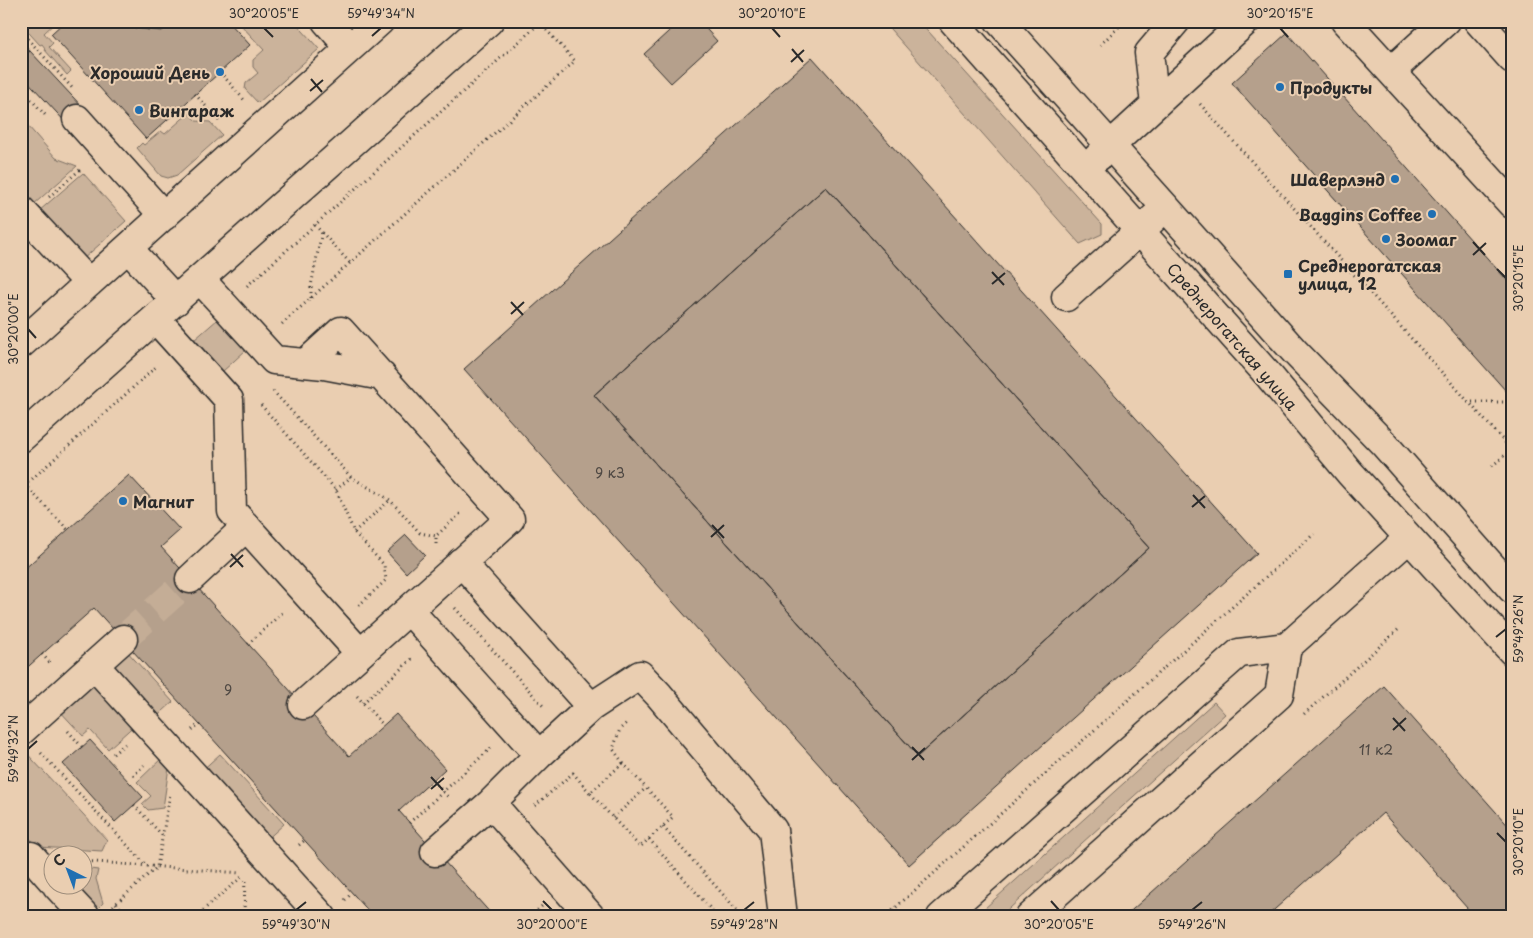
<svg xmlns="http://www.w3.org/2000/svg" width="1533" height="938" viewBox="0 0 1533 938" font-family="'Playpen Sans',sans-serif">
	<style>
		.green { fill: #cbb39b; stroke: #7b6f63 }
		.building { fill: #b5a08c; stroke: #2b2b2b; fill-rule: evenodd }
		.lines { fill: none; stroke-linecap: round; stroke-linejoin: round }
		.minor-tunnel { stroke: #c4ad96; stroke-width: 28; stroke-dasharray: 28 14; stroke-linecap: butt }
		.minor-casing { stroke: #2b2b2b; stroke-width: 31 }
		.path { stroke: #2b2b2b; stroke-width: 3; stroke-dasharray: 1 4; stroke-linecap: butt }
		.minor { stroke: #eaceb1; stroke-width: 28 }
		.ticks { fill: none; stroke: #2b2b2b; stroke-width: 2 }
		.poi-dot { fill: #1f6fb2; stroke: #eaceb1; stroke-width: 2 }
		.labels { text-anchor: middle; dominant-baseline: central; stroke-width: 4; stroke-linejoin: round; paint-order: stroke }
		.number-label { font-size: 14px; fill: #4e4843 }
		.poi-label { font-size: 16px; font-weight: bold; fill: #2b2b2b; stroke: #eaceb1; text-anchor: start }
		.street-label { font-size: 16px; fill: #2b2b2b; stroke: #eaceb1 }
		.neatline { fill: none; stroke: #2b2b2b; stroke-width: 2 }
		.ticks-label { font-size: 12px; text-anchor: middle; fill: #2b2b2b }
	</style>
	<rect width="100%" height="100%" fill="#eaceb1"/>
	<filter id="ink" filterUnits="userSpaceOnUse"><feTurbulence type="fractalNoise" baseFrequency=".02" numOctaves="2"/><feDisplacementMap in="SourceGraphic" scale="10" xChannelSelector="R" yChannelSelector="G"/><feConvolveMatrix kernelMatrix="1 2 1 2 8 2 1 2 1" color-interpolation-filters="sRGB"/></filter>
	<g filter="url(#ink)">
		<!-- green -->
		<path class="green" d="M21,21H57L44,33L53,43L49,47L71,71L67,75L44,49L45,48L42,44L40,45L21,24Z
			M242,21H294L319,49L258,103L245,89L246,83L258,73L253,67V60L264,50L241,25L243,23Z
			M883,21H919L1102,224V234L1080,244Z
			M189,113L196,121L210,122L222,135L177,175L168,178L161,176L137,148L142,143L144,145L161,131L165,134Z
			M21,118L56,158L77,166L33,205L21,192Z
			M83,173L126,221L82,260L39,211Z
			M218,319L246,350L222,372L194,340Z
			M125,649L173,702L152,721L111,675L113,660Z
			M91,684L100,685L138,722L108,749L90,730L83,736L58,709Z
			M1214,702L1225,714L1000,917H975Z
			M21,747L107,840L102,851L38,847L21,829V814L25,810L21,805Z
			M220,754L284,824L263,843L199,773Z
			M165,755L170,760L163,808L148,810L142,804L151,796L137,782Z
			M83,868L98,870L96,879L103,903L92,914L65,886H82Z"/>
		<!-- building -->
		<path class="building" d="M65,21H127L133,28L162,31L173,21H228L250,45L146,139L51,34Z
			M680,21H699L717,41L671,83L644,54Z
			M1287,33L1512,286V385L1506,391L1232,83Z
			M21,41L30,51L21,59Z
			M30,51L86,111L69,126L21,74V59Z
			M812,57L1257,553L909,865L464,369ZM826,187L1149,548L918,756L594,395Z
			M826,187L1149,548L918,756L594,395Z
			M21,247L27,254L21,260Z
			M129,475L180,530L161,547L349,756L396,714L445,769L399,811L494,917H374L94,608L21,673V572Z
			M406,535L425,555L406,573L387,552Z
			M1384,686L1512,830V917H1475L1383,813L1266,917H1124Z
			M90,740L143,797L115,822L63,764Z"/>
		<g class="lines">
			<!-- minor-tunnel -->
			<path class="minor-tunnel" d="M123,639L190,579"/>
			<defs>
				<path id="minor" d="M326,21L350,48
					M953,21L1270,377L1350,473L1512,651
					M999,21L1296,353L1384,444L1512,589
					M1345,21L1512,204
					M1478,21L1512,59
					M1391,71L1446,21
					M1155,104L1149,53L1176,21
					M77,119L164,216
					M1098,157L1246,21
					M21,210L89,283
					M128,248L176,301
					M200,279L274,360L324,365L382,376
					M1066,297L1154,218
					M156,319L229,400L232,511L360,653
					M21,344L380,21
					M21,438L489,21
					M461,562L591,707
					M190,579L246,527
					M409,610L539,755
					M94,665L123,639
					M303,705L510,519L341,331L306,363
					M21,731L94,665L322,917
					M435,852L491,803
					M31,856L52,880
					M57,886L86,917
					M591,917L491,803L539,755L591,707L640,675L659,695L773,830L783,917
					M941,917L1239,653L1287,647L1409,538
					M1030,917L1279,695L1287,647"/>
			</defs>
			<!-- minor casing -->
			<use href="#minor" class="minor-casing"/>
			<!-- path -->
			<path class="path" d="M169,21V25
				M147,30L151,21
				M21,31L73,89
				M1100,45L1125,21
				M220,72L246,102
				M21,88L46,116
				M195,94L221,123
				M1200,104L1511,449
				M49,197L82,168
				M315,225L350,263
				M247,286L542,21
				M311,298V286L322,231
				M282,324L575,61L540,23
				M273,391L351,477L390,500L420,533L436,536
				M1467,402H1512
				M261,405L336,490L354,532L384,565L386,580L357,607
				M1492,466L1512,449
				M25,485L68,530
				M21,489L158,365
				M336,490L351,477
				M354,532L390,500
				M436,544V536L462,512
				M455,608L545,708
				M248,644L282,613
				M42,654L50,663
				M357,696L383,725
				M363,703L413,658
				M1304,714L1399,629
				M192,730L199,724
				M68,731L82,747
				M41,753L146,865
				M113,754L125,744
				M623,763L673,817L640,847L590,793Z
				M623,763L613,749L620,729L628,722
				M133,776L144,765
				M433,781L449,798
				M134,805L162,835
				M535,806L573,773L590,793
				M613,818L646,788
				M409,823L492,747
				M663,827L743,917
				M649,839L718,917
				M299,845L305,840
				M82,861L241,873
				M345,900L352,893
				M116,903L128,917
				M113,906L157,867L170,794
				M195,917L244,875
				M244,917L245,877
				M530,917L542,906
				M885,917L1314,534"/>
			<!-- minor -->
			<use href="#minor" class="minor"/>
		</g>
	</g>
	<!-- ticks -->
	<path class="ticks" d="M264,28L273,37M772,28L780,37M1280,28L1288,37M372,36L381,28M792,49L803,62M791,62L804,50M311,79L322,92M310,91L323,80M1473,242L1485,255M1473,255L1486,243M1497,269L1506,278M992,272L1004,285M992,284L1005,273M511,302L523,315M511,314L524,302M28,329L36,338M1193,495L1205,508M1192,507L1205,496M712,525L724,538M711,537L724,525M231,554L243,567M230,567L243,555M1496,637L1506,629M1393,718L1405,731M1393,730L1406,718M912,747L924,760M28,749L37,741M912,760L925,748M431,777L443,790M431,789L444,778M1497,833L1506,842M543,901L552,910M1051,901L1059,910M296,910L306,902M744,910L754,902M1192,910L1202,902"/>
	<!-- markers -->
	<g class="poi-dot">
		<circle cx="220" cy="72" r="5"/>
		<circle cx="1280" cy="87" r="5"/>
		<circle cx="139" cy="110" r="5"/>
		<circle cx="1395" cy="179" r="5"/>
		<circle cx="1432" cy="214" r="5"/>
		<circle cx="1386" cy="239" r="5"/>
		<rect x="1283" y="269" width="10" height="10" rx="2.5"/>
		<circle cx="123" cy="501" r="5"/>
	</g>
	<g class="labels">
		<!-- number labels -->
		<g class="number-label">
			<text x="610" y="472">9 к3</text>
			<text x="228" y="689">9</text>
			<text x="1376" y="749">11 к2</text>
		</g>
		<!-- poi labels -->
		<g class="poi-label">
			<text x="210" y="72" text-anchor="end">Хороший День</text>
			<text x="1290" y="87">Продукты</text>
			<text x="149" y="110">Вингараж</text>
			<text x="1385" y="179" text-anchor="end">Шаверлэнд</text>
			<text x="1422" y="214" text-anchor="end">Baggins Coffee</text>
			<text x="1396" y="239">Зоомаг</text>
			<text x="1298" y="265">Среднерогатская<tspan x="1298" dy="18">улица, 12</tspan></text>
			<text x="133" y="501">Магнит</text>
		</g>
		<!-- street labels -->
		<g class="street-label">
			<text transform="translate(1233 336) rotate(49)">Среднерогатская улица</text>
		</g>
	</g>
	<!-- margin -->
	<rect width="1533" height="938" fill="none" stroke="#eaceb1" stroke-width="55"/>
	<!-- north arrow -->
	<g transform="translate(68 870) rotate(318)"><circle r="24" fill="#eaceb1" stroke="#9e8d7b"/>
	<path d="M0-4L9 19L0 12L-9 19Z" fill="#1f6fb2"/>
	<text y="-8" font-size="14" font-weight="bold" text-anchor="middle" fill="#2b2b2b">С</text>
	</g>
	<rect x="28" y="28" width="1478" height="882" class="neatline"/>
	<g class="ticks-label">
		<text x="264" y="18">30°20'05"E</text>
		<text x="381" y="18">59°49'34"N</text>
		<text x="772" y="18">30°20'10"E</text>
		<text x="1280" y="18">30°20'15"E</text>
		<text transform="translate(1519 278) rotate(-90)" y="4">30°20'15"E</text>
		<text transform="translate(14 329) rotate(-90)" y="4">30°20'00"E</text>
		<text transform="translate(1519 629) rotate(-90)" y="4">59°49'26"N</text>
		<text transform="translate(14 749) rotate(-90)" y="4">59°49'32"N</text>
		<text transform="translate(1519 842) rotate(-90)" y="4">30°20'10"E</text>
		<text x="296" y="929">59°49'30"N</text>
		<text x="552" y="929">30°20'00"E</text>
		<text x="744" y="929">59°49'28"N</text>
		<text x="1059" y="929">30°20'05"E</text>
		<text x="1192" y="929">59°49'26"N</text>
	</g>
</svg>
